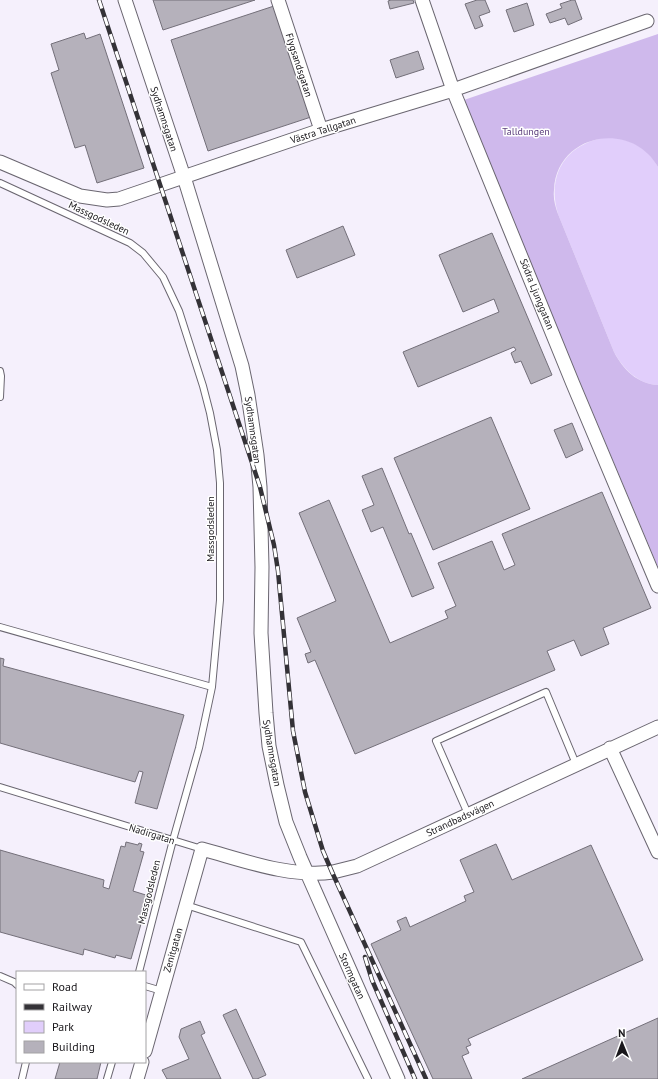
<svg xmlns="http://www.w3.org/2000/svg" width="658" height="1079" viewBox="0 0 658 1079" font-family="'PT Sans',sans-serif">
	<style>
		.green { fill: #e1cefb }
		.forest { fill: #cfb9ec }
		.building { fill: #b5b1bb; stroke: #736f79 }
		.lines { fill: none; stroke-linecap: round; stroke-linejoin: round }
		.lane-casing { stroke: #6a6670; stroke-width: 8 }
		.street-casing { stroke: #6a6670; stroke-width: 15 }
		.lane { stroke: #fff; stroke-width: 6 }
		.street { stroke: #fff; stroke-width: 13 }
		.rail-casing { stroke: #343237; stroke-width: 4.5 }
		.rail { stroke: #fff; stroke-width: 3; stroke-dasharray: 9; stroke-linecap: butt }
		.labels { text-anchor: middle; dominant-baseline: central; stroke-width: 3; stroke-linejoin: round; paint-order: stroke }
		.street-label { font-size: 10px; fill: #19171b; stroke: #fff }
		.park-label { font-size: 10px; fill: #5a3d7b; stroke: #fff }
	</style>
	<rect width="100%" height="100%" fill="#f5f0fc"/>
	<!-- green -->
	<path class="green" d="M608,137C630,139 647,147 658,167V385C637,384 623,368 614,352L558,214C546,173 567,143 608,137Z"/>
	<!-- forest -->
	<path class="forest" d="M658,34V167C631,119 556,134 554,190C553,198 555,206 558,214L614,352C623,369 637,384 658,385V567L461,101Z"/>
	<!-- building -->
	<path class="building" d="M153,0H255L163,30Z
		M391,0H413L414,3L390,9L388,1Z
		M477,0H485L490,12L479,16L483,26L475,29L465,4Z
		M572,0H575L582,19L568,25L565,18L550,23L546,14L562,8L560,4Z
		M527,3L534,25L514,32L506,10Z
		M274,6L311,117L208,151L171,40Z
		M84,33L86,39L100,34L144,168L97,183L85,145L75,148L51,73L59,70L51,44Z
		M418,51L424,69L396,78L390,60Z
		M343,226L355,255L297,278L286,250Z
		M492,233L552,375L531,384L521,361L515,363L511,353L516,350L514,347L418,387L403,352L499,312L494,299L463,312L439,255Z
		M491,417L530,509L433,550L394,458Z
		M572,423L583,450L566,458L554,430Z
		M382,468L409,534L411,533L434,588L412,597L383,527L371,532L362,510L374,505L362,476Z
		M602,492L651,608L603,628L609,644L581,656L574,640L547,651L555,670L355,754L315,660L308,663L305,654L311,652L297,618L336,601L299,513L329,500L390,643L448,618L445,611L456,606L438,563L492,541L504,570L515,565L502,534Z
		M0,658L4,659L3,666L184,715L157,809L135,803L143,772L139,771L135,782L0,743Z
		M126,842L138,845L139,843L142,844L140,851L144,852L133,891L149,896L131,959L116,955L115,958L84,949L83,955L0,932V850L104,880L103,887L109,889L121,846L125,847Z
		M496,844L512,880L591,845L643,960L468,1039L471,1045L466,1047L469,1053L462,1056L472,1079H433L371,944L401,930L397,921L406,917L410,927L466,901L464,896L474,892L460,860Z
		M236,1009L266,1075L257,1079H253L223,1015Z
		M658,1018V1079H522Z
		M200,1021L205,1033L201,1035L221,1079H167L162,1070L189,1059L179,1037L181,1029Z
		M60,1062H101L97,1079H55Z"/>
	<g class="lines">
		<defs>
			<path id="lane" d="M0,183L130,243L143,253L163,277L179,311L203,386L210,413L217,450L220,483V600L212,687L199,748L173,840L139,972
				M0,371L1,376L0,397
				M0,627L212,687
				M0,787L202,849
				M468,814L436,741L546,692L576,764
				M186,905L301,942L368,1079
				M0,976L14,982L17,985
				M145,986L162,991
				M22,1079L26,1062
				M107,1079L112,1062"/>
			<path id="street" d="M125,0L184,177L242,366L248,395L257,455L260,487L262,567L261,633L266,713L269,746L277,785L286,822L300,857L398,1079
				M278,0L321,130
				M422,0L453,90L573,384L658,586
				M0,162L80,196L107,200L119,199L321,130L453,90L647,21
				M610,748L658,852
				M145,1051L202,849C243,860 290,878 333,872C341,870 349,868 357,866L658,727
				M137,1079L142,1062"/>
		</defs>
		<!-- lane casing -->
		<use href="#lane" class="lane-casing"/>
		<!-- street casing -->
		<use href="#street" class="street-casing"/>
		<!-- lane -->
		<use href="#lane" class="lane"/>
		<!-- street -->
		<use href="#street" class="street"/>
		<defs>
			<path id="rail" d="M99,0L260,487L274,545L278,571L293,731L305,792L323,851L332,872L426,1079
				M365,957L372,980L415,1079"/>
		</defs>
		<!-- rail casing -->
		<use href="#rail" class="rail-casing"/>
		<!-- rail -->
		<use href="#rail" class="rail"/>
	</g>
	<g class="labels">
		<!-- street labels -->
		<g class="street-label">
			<text transform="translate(299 65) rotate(72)">Flygsandsgatan</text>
			<text transform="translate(164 119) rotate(72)">Sydhamnsgatan</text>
			<text transform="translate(323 130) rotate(-18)">Västra Tallgatan</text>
			<text transform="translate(99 218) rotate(25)">Massgodsleden</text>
			<text transform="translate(537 294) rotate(68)">Södra Ljunggatan</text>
			<text transform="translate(253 430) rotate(82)">Sydhamnsgatan</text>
			<text transform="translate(210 529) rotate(-90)">Massgodsleden</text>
			<text transform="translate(272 753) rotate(80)">Sydhamnsgatan</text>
			<text transform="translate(460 818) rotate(-25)">Strandbadsvägen</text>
			<text transform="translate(152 834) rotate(17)">Nadirgatan</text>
			<text transform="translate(149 892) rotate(-76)">Massgodsleden</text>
			<text transform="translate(173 950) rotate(-74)">Zenitgatan</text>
			<text transform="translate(352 976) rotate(66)">Stormgatan</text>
		</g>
		<!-- park labels -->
		<g class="park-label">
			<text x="526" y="131">Talldungen</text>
		</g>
	</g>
	<!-- legend -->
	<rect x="16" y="971" width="130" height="92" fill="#ffffff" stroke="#a3a2a4"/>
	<rect x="24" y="984" width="20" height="6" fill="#ffffff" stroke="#a3a2a4"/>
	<text x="52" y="991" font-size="12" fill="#19171b">Road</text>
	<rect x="24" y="1004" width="20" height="6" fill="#343237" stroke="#a3a2a4"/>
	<text x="52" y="1011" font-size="12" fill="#19171b">Railway</text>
	<rect x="24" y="1021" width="20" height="12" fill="#e1cefb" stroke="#a3a2a4"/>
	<text x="52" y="1031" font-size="12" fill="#19171b">Park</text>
	<rect x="24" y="1041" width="20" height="12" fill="#b5b1bb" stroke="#a3a2a4"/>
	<text x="52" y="1051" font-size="12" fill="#19171b">Building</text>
	<!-- north arrow -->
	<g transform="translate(622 1043) rotate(359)" stroke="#ffffff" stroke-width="3" paint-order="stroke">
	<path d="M0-3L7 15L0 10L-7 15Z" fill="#19171b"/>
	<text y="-6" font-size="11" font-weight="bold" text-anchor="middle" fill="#19171b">N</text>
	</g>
</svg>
